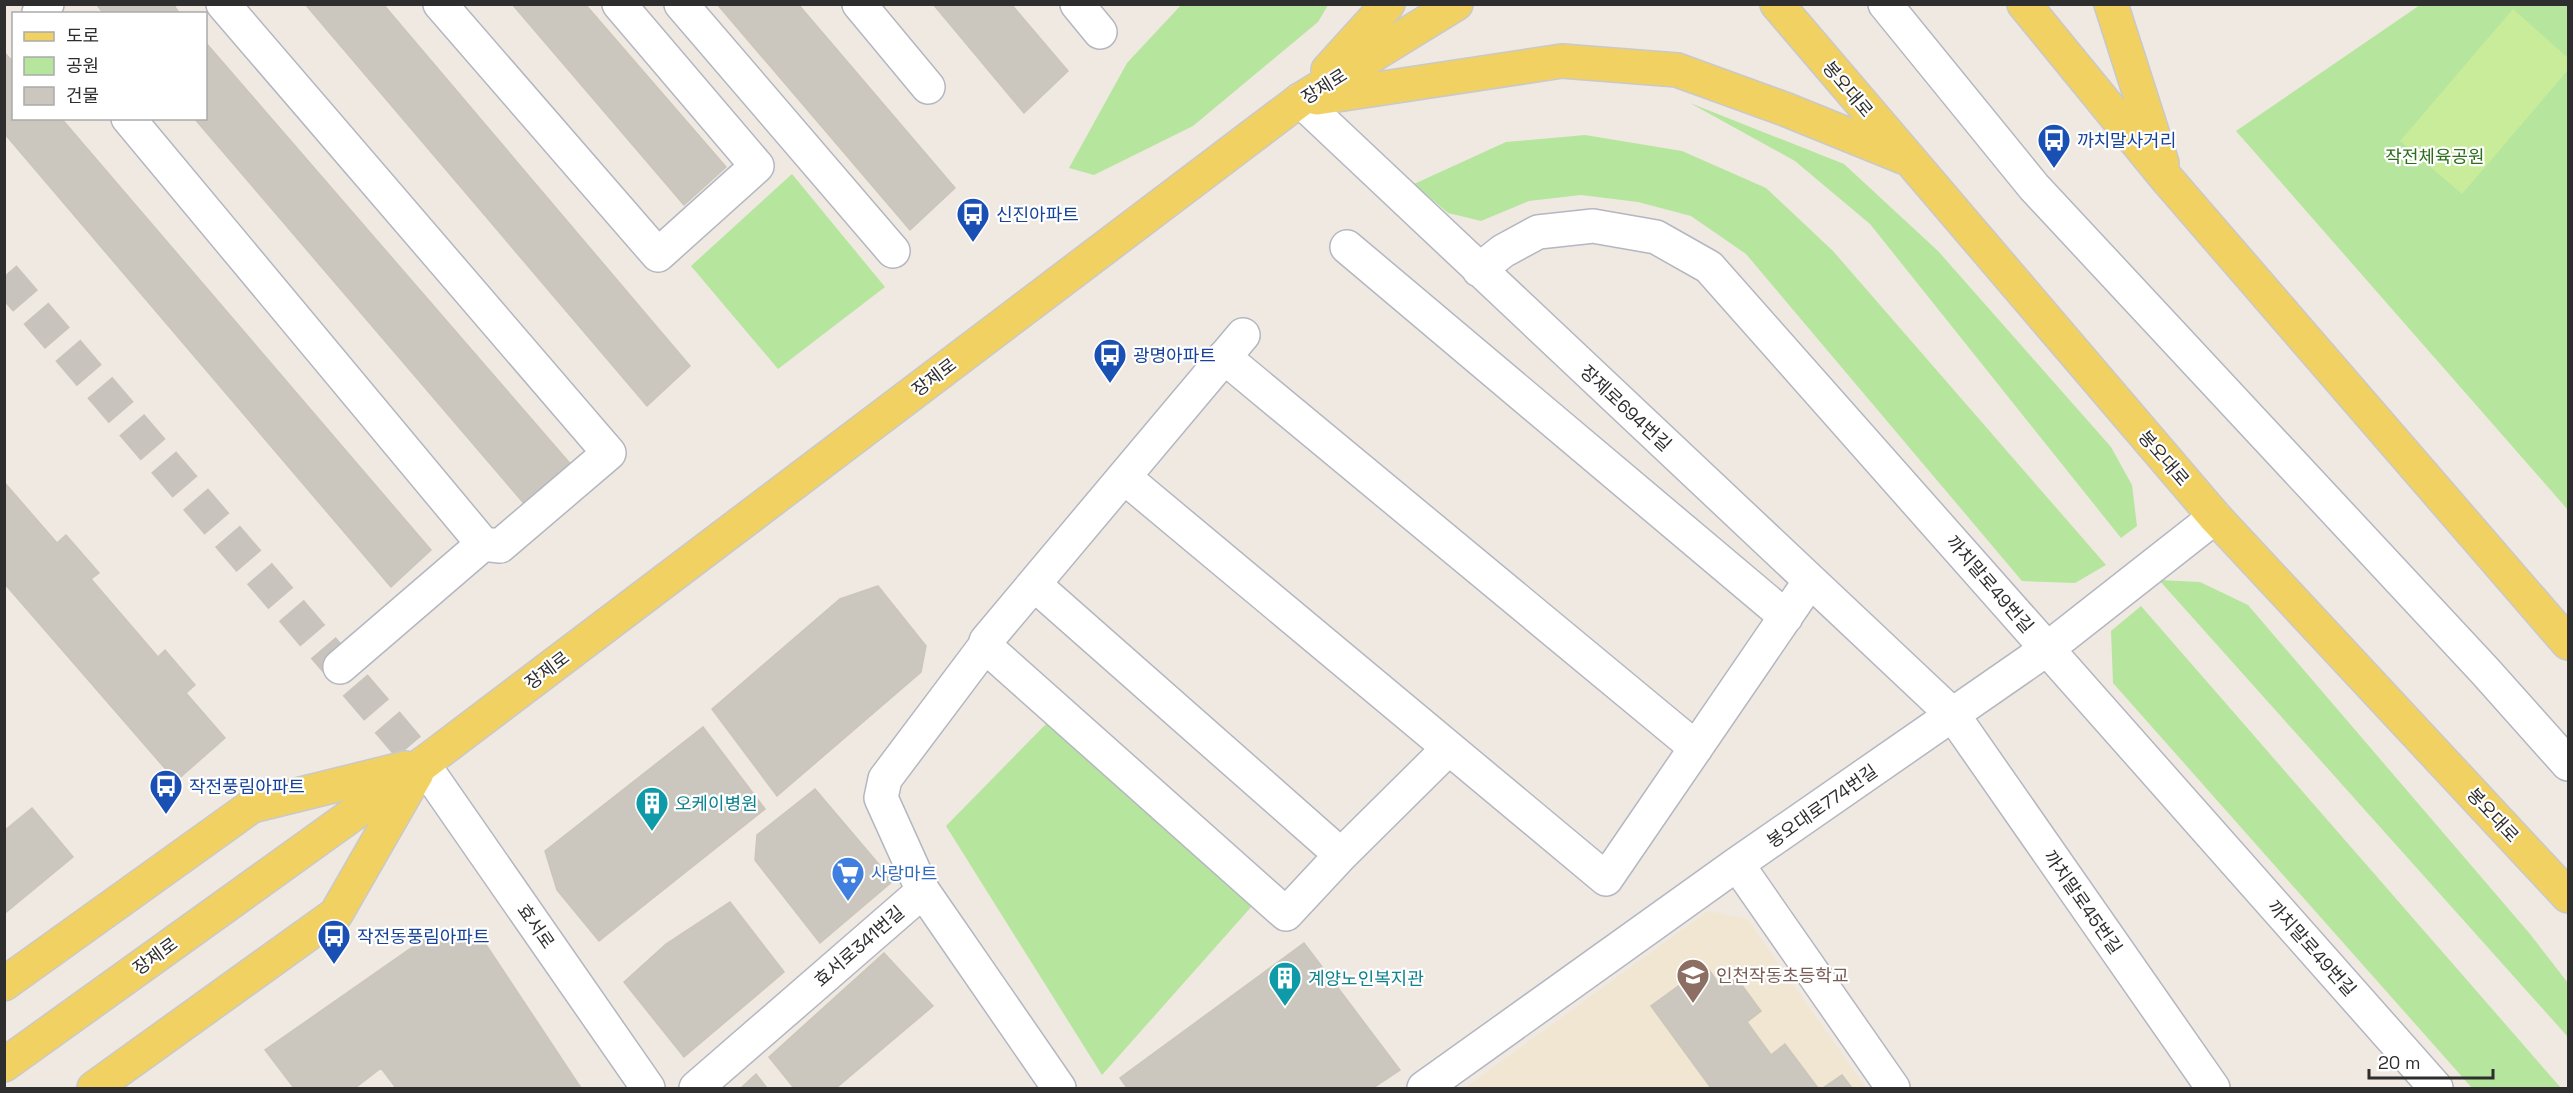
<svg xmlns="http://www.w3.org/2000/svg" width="2573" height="1093" viewBox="0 0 2573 1093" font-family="'Space Grotesk','Noto Sans KR',sans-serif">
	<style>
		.education { fill: #f0e6d1 }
		.green { fill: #b6e59e }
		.pitch { fill: #c9ec9a }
		.building { fill: #cbc7bf; stroke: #cbc5ba; stroke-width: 1.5 }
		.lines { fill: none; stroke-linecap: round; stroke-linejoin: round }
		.minor-tunnel { stroke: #c8c4bd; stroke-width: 33; stroke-dasharray: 33 16; stroke-linecap: butt }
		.minor-casing { stroke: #b4b7c1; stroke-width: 36 }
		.major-casing { stroke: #c9c9c9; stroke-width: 36 }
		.minor { stroke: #fff; stroke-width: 33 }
		.major { stroke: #f2d163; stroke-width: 33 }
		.labels { text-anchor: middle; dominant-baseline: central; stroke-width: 4.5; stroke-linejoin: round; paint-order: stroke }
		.street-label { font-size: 18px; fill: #2e2e2e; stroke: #fff }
		.transit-label { font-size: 18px; fill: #164399; stroke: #fff; text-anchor: start }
		.park-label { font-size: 18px; fill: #2c6e1b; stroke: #fff }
		.culture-label { font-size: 18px; fill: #0d838f; stroke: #fff; text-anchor: start }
		.shop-label { font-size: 18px; fill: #366cbe; stroke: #fff; text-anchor: start }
		.education-label { font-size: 18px; fill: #785e54; stroke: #fff; text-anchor: start }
	</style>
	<rect width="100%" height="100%" fill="#efe9e1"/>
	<!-- education -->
	<path class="education" d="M1708,911L1747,919L1866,1088H1465Z"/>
	<!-- green -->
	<path class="green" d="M1182,4L1328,5L1318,22L1193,126L1094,175L1069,168L1127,63Z
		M2420,5H2568V510L2236,131Z
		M1690,103L1844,164L1938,251L2111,447L2132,485L2137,526L2121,538L1870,224L1795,161Z
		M1585,135L1682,151L1766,188L1833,251L2106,565L2075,583L2022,581L1746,254L1691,216L1638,202L1581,195L1529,201L1481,221L1448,213L1414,184L1506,142Z
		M792,174L885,287L778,369L691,266Z
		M2159,580L2200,582L2248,605L2530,934L2568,983V1037Z
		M2141,606L2561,1088H2472L2113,683L2111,631Z
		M1046,724L1260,897L1102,1075L946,826Z"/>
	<!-- pitch -->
	<path class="pitch" d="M2513,9L2568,58V70L2462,194L2400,141Z"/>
	<!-- building -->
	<path class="building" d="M173,4L180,14H104L97,5Z
		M305,4H383L690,366L647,406Z
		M512,4H585L726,167L684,205Z
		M717,4H798L955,188L910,230Z
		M933,4H1011L1068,71L1024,113Z
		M206,43L573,467L527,507L194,118H206Z
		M4,52L14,63V118H61L431,550L391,587L4,133Z
		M4,482L57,543L66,535L99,573L91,579L158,657L165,650L195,685L186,693L225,738L176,781L4,583Z
		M878,586L926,646L921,672L777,796L712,709L840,599Z
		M703,727L765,809L599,941L557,890L545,851Z
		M815,789L893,881L820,943L755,860L757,835Z
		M32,808L73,857L4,914V831Z
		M730,902L784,972L684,1057L624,982L666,944Z
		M434,932L481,937L581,1088H396L381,1068L355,1088H294L265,1050Z
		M1304,943L1400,1070L1373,1088H1127L1120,1078Z
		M884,953L933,1006L836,1088H794L769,1057Z
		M1706,966L1722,988L1736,977L1761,1011L1747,1022L1771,1055L1785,1044L1818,1088H1711L1651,1006Z
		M756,1074L767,1088H741Z
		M1842,1075L1852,1088H1823Z"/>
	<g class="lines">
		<!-- minor-tunnel -->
		<path class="minor-tunnel" d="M4,276L423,764"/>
		<defs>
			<path id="minor" d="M223,4L609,453L500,546L483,544
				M440,4L658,255L757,166L619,4
				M681,4L893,251
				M859,4L928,87
				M1077,4L1100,32
				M1885,4L2034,187L2485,671L2568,764
				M40,14L39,12L47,4
				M1300,100L1953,715L2213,1088
				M128,118L483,544L340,667
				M1347,247L1786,617
				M1479,270L1503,251L1538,232L1593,226L1656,237L1709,267L2436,1088
				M1224,357L1696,748
				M1124,477L1606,879L1810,581
				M1035,585L1341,855
				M985,646L1286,914L1341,855L1449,748
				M423,764L648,1088
				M1737,864L1893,1088
				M923,891L881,798L885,779L985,646L986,641L1243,335
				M696,1088L923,891L1059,1088
				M1424,1088L1737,864L2047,649L2215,517"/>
			<path id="major" d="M1777,4L2215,517L2568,896
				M2024,4L2167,179L2568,643
				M2111,4L2162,163
				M1328,70L1388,4
				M1317,98L1562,61L1677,70L1787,110L1903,157
				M4,984L252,806L406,768
				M4,1065L423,764L1300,100L1456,4
				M94,1088L336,914L417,773"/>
		</defs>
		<!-- minor casing -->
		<use href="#minor" class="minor-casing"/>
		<!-- major casing -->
		<use href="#major" class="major-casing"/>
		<!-- minor -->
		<use href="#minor" class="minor"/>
		<!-- major -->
		<use href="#major" class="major"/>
	</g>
	<!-- icons -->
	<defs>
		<symbol id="bus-pin" viewBox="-11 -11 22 30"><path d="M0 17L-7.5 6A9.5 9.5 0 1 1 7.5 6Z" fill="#1a4fb4" stroke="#fff"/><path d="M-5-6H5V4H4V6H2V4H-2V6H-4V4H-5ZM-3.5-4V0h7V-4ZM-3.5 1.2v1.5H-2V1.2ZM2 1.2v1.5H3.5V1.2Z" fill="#fff"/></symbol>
		<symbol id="building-pin" viewBox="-11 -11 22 30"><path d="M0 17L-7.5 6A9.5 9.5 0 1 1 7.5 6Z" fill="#0f9aa8" stroke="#fff"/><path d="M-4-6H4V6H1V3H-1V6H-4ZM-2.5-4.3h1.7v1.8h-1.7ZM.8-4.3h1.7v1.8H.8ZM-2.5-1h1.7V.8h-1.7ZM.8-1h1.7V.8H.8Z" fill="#fff"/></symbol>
		<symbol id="supermarket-pin" viewBox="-11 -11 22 30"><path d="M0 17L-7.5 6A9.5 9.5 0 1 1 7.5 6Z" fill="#3f7fe0" stroke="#fff"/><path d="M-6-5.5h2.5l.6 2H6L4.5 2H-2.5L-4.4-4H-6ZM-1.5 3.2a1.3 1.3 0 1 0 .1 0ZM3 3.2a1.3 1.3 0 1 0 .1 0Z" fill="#fff"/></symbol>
		<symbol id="school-pin" viewBox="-11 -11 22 30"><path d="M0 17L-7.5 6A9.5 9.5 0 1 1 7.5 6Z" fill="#8d6e63" stroke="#fff"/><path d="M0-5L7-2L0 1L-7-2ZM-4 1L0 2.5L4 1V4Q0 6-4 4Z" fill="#fff"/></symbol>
	</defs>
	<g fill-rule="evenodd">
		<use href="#bus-pin" x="2035" y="121" width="38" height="52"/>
		<use href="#bus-pin" x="954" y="195" width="38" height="52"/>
		<use href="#bus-pin" x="1091" y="336" width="38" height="52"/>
		<use href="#bus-pin" x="147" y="767" width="38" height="52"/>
		<use href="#building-pin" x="633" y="784" width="38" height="52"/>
		<use href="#supermarket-pin" x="829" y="854" width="38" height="52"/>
		<use href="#bus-pin" x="315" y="917" width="38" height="52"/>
		<use href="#school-pin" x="1674" y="956" width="38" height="52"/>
		<use href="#building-pin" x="1266" y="959" width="38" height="52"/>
	</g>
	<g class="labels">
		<!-- street labels -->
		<g class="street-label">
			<text transform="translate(1324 86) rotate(-32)">장제로</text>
			<text transform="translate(1848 89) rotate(50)">봉오대로</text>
			<text transform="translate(934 377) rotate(-37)">장제로</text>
			<text transform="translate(1626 408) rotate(43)">장제로694번길</text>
			<text transform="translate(2164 458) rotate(49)">봉오대로</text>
			<text transform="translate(1990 584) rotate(49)">까치말로49번길</text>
			<text transform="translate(547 670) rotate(-37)">장제로</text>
			<text transform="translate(1822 806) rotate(-35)">봉오대로774번길</text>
			<text transform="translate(2493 815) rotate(47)">봉오대로</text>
			<text transform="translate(2083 902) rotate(55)">까치말로45번길</text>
			<text transform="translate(536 926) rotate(55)">효서로</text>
			<text transform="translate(859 946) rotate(-41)">효서로341번길</text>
			<text transform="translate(2312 948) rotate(48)">까치말로49번길</text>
			<text transform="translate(155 956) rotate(-36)">장제로</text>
		</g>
		<!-- transit labels -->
		<g class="transit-label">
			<text x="2077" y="140">까치말사거리</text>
			<text x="996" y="214">신진아파트</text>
			<text x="1133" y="355">광명아파트</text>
			<text x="189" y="786">작전풍림아파트</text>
			<text x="357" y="936">작전동풍림아파트</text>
		</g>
		<!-- park labels -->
		<g class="park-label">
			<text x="2435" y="156">작전체육공원</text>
		</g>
		<!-- culture labels -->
		<g class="culture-label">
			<text x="675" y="803">오케이병원</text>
			<text x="1308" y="978">계양노인복지관</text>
		</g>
		<!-- shop labels -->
		<g class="shop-label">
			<text x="871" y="873">사랑마트</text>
		</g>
		<!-- education labels -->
		<g class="education-label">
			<text x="1716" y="975">인천작동초등학교</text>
		</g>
	</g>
	<!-- border -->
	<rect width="2573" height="1093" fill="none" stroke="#2e2e2e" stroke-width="12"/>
	<!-- legend -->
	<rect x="12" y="12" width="195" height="108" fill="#ffffff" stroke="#ababab" stroke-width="1.5"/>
	<rect x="24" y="32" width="30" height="9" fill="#f2d163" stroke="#ababab" stroke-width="1.5"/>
	<text x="66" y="42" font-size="18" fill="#2e2e2e">도로</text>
	<rect x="24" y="57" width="30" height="18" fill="#b6e59e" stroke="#ababab" stroke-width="1.5"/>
	<text x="66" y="72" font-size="18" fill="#2e2e2e">공원</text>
	<rect x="24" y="87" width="30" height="18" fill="#cbc7bf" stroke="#ababab" stroke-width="1.5"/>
	<text x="66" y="102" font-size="18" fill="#2e2e2e">건물</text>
	<!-- scale -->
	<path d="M2369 1069v9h124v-9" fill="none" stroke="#2e2e2e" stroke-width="3"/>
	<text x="2378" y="1069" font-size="18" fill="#2e2e2e" stroke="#ffffff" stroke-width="4.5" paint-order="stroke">20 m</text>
</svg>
